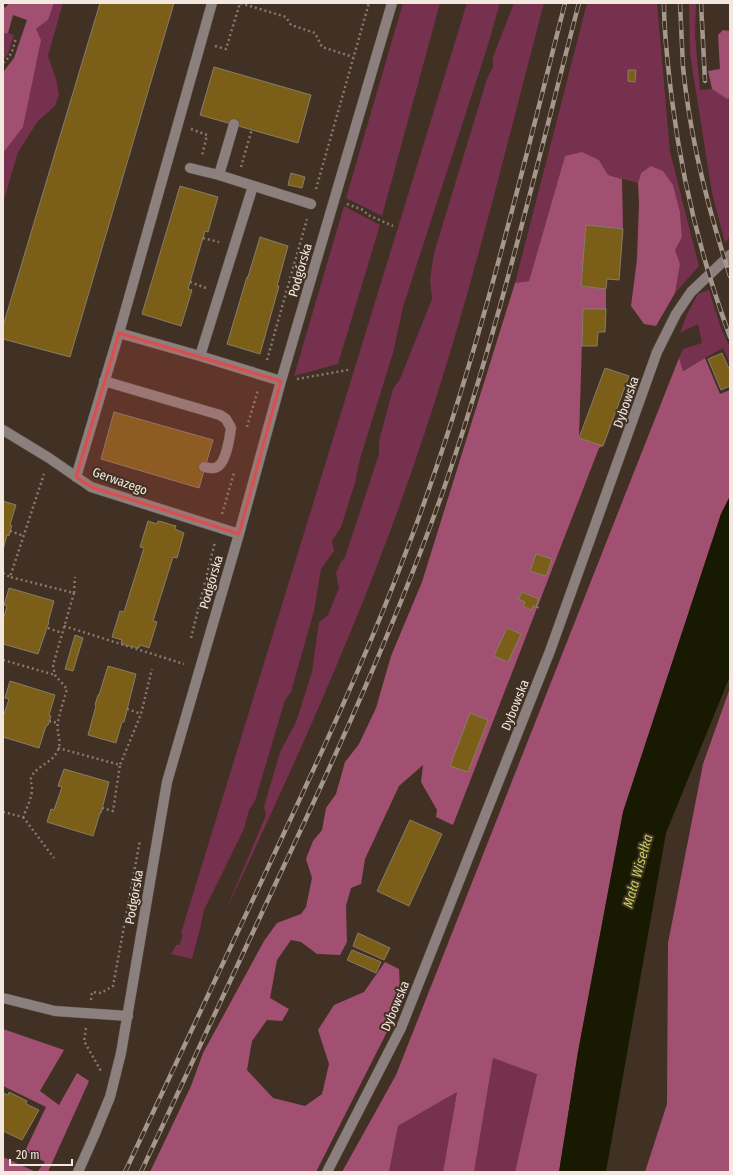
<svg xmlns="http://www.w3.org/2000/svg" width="733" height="1175" viewBox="0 0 733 1175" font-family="'Fira Sans Condensed',sans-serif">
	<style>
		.green { fill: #75314e }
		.forest { fill: #a25072 }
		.water { fill: #171a01 }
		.building { fill: #7b5f19; stroke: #877d68 }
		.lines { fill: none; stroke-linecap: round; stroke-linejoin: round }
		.minor-casing { stroke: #5d4d42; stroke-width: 11 }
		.path { stroke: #88796f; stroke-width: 2.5; stroke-dasharray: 2 3; stroke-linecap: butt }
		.minor { stroke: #8c807f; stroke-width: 10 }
		.rail-casing { stroke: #a5978d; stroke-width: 4.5 }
		.rail { stroke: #413024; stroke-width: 3; stroke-dasharray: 9; stroke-linecap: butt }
		.marked { fill: #dc4e4d; fill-opacity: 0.2; stroke: #dc4e4d; stroke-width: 3; stroke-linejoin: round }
		.labels { text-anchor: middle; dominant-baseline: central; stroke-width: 4; stroke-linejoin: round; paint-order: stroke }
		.street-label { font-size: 13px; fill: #f3e8e0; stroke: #413024 }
		.water-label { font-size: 14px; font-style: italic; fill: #bfcf58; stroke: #413024 }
	</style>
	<rect width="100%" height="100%" fill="#413024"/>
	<!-- green -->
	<path class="green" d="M54,3H63L48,56L56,79L59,95L55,106L38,121L18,152L3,203V153L8,145L36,29L48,20Z
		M403,3H440L382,216L346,198Z
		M467,3H500L487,48L403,307L393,353L360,459L355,483L341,527L332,541L334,551L321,569L314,611L291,692L285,700L255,801L249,810L244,829L204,910L200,929L192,959L171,954L176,945H179L183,935L181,933Z
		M514,3H544C506,147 472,291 425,432C371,596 300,754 226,910L266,815L264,807L280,752L296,722L312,672L319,622L328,615L339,588L336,573L341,562L345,557L379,454V441L393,389L400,379L432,299L430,280L434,253L487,79L493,67V57Z
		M587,3H657L670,152L699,266L675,293L680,264L674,250L682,237L680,212L673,185L641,173L638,183L608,175L599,160L565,156L529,281L515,283Z
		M689,3H696L695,35L700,90L712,89L727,99L730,97V236L725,243L712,193L690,54Z
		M8,33L14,35L8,54L3,60V34Z
		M344,206L380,225L338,364L294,376Z
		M709,290L721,328L730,348V364L723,348L682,371L679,358L683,349L702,343L698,324L680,333L687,314L698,294Z
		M493,1058L537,1073L515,1172H474Z
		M457,1092L443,1172H389L398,1126Z"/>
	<!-- forest -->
	<path class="forest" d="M9,3H54L48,20L36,29L41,40L23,127L3,153V74L4,71L14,58L27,20L13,15L8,33L3,34V8L6,7Z
		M723,30L730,31V97L727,99L712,89L708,71L720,69L718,35Z
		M582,152L599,160L608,175L622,179L623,229L586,225L582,286L606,289V309H583L579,438L603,446L599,448L453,825L436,817L437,810L421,782L423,765L399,786L365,859L361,884L351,888L346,906L347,942L340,955L317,954L301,942L291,940L277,960L270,998L289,1009L282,1021L267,1020L252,1041L247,1070L273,1098L305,1106L322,1094L329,1064L318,1030L334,1005L364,992L385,962L399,969L400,989L391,1024L316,1172H150L191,1086L203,1053L264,941L277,923L301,914L306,907L312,878L306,859L313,841L322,830L326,808L336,794L345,762L359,744L376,708L391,656L422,582L515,283L529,281L565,156Z
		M651,166L663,171L673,185L680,212L682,237L675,250L680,264L675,293L656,326L644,324L631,306L637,259L639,204L638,183L641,173Z
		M679,358L683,371L705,358L720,394L730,390V496L721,514L623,812L578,1052L559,1172H515L537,1074L493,1058L474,1172H443L457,1092L398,1126L389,1172H342L396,1075Z
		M730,688V1172H645L667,1104L668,943L703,764Z
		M3,1029L64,1050L40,1091L59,1105L77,1073L89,1081L48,1172H37L45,1162L25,1151L46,1107L3,1086Z
		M3,1157L36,1172H3Z"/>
	<!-- water -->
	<path class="water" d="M730,496V676L666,833L606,1172H559L578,1052L623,812L721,514Z"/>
	<!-- building -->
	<path class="building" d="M100,3H174L70,357L3,339V326Z
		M214,67L311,95L298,143L200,115Z
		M628,70H636L635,82L628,81Z
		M291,173L305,177L302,188L288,185Z
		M180,186L218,197L208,232L205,231L190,282L188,289L192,290L181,326L142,314Z
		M586,225L623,229L619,280L607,279L606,289L581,286Z
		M260,237L288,246L277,286H279L260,354L227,344L247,277H248Z
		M583,309H606L605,332H598L597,346H582Z
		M722,353L730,371V386L721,390L708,359Z
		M605,368L629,376L603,446L579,438Z
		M114,412L213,440L199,488L101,459Z
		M3,501L16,505L10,525L12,526L10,531L9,536L7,535L3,550Z
		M148,521L157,524L158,521L163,522L172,525L176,526L175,529L184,533L177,558L173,557L153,621L157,622L149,648L140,645L139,648L125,645L121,643L122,640L112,637L120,611L124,612L144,548L140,547Z
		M536,554L552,559L546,576L530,571Z
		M9,588L54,601L48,622H49L38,654L3,644V620L7,606L4,605Z
		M522,592L539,599L536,606L539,608L533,606L531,610L523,606L525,602L516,598H519Z
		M507,628L521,634L508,662L494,656Z
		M75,635L83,638L73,671L65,669Z
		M108,666L136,674L124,722H122L116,743L88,735L96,706L95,705L98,695H99Z
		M10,681L55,695L49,715L51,716L48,725L46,726L39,748L3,737V717L9,699L5,698Z
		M470,713L488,720L468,772L450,766Z
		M64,769L109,782L101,813H100L93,836L47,822L51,809L54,810L62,787L58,786Z
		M410,820L442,834L409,906L377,891Z
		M358,933L390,948L384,960L353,946Z
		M352,950L381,962L376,973L347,960Z
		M9,1092L27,1101L26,1104L39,1110L22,1140L3,1131V1093L8,1095Z"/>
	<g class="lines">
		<defs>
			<path id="minor" d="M234,124L219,175L311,204
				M190,168L219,175
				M119,333L200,356L253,186
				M200,356L281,381
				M104,381L220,415L226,419L231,428C230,436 226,463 217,467C214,469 208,468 204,467
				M3,430L49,458L91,487L239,534
				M76,477L119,333L212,3
				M3,998L55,1011L128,1016
				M78,1172L94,1136L110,1097L121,1053L167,782L239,534L281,381L392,3
				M327,1172L401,1028L550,651L657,352L676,314L691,292L730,255"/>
		</defs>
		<!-- minor casing -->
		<use href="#minor" class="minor-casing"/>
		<!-- path -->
		<path class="path" d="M215,46L226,49L240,3L286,17L291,25L315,33L322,47L353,57
			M3,63C12,56 13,48 16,38
			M191,129L207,135L202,156
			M241,167L252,129
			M316,189L369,3
			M347,204L363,210L368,215L393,226
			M203,238L219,242
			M190,282L206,288
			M267,360L307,219
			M297,379L348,370
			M247,427L258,390
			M222,514L234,473
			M10,531L24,536
			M3,573L10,577
			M74,593L75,577
			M64,626L184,664
			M48,628L62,633
			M191,638L215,542
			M3,660L55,675
			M127,709L141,714
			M49,721L58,723
			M58,748L120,765L141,714L152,669
			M102,808L113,811L120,765
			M3,812L23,817C26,810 33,795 32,787C32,783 29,781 32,776C38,764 54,764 59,747C61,739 56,731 58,722C60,711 64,700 67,689L55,675L53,665L74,593L10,577L44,474
			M23,817L54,858
			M91,1000L92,992L101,993L113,986L140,840
			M86,1028L84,1041L101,1071"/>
		<!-- minor -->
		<use href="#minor" class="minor"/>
		<defs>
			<path id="rail" d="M664,3C664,35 668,68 672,100C682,180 702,261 730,337
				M680,3C681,24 682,46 683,67C690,138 708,209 730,276
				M701,3L705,81
				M125,1172C172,1073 218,974 264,876C312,773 361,670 401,565C472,383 517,192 565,3
				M141,1172C185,1077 230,982 274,887C335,758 394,628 442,494C498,333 536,167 579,3"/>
		</defs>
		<!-- rail casing -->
		<use href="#rail" class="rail-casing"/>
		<!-- rail -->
		<use href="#rail" class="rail"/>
	</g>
	<!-- marked area -->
	<path class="marked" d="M119,333L281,381L239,534L91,487L76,477Z"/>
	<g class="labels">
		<!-- street labels -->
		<g class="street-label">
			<text transform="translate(300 270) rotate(-74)">Podgórska</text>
			<text transform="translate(626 402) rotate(-71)">Dybowska</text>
			<text transform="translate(120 481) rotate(20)">Gerwazego</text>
			<text transform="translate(211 582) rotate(-74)">Podgórska</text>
			<text transform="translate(515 705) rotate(-68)">Dybowska</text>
			<text transform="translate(134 897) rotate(-80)">Podgórska</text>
			<text transform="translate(395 1006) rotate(-67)">Dybowska</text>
		</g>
		<!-- water labels -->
		<g class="water-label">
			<text transform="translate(638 871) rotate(-74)">Mała Wisełka</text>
		</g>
	</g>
	<!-- border -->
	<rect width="733" height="1175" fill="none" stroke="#f3e8e0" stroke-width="8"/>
	<!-- scale -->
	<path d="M10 1159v6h62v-6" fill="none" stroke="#f3e8e0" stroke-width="2"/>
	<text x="16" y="1159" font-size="12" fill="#f3e8e0" stroke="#413024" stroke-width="3" paint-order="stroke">20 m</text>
</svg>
